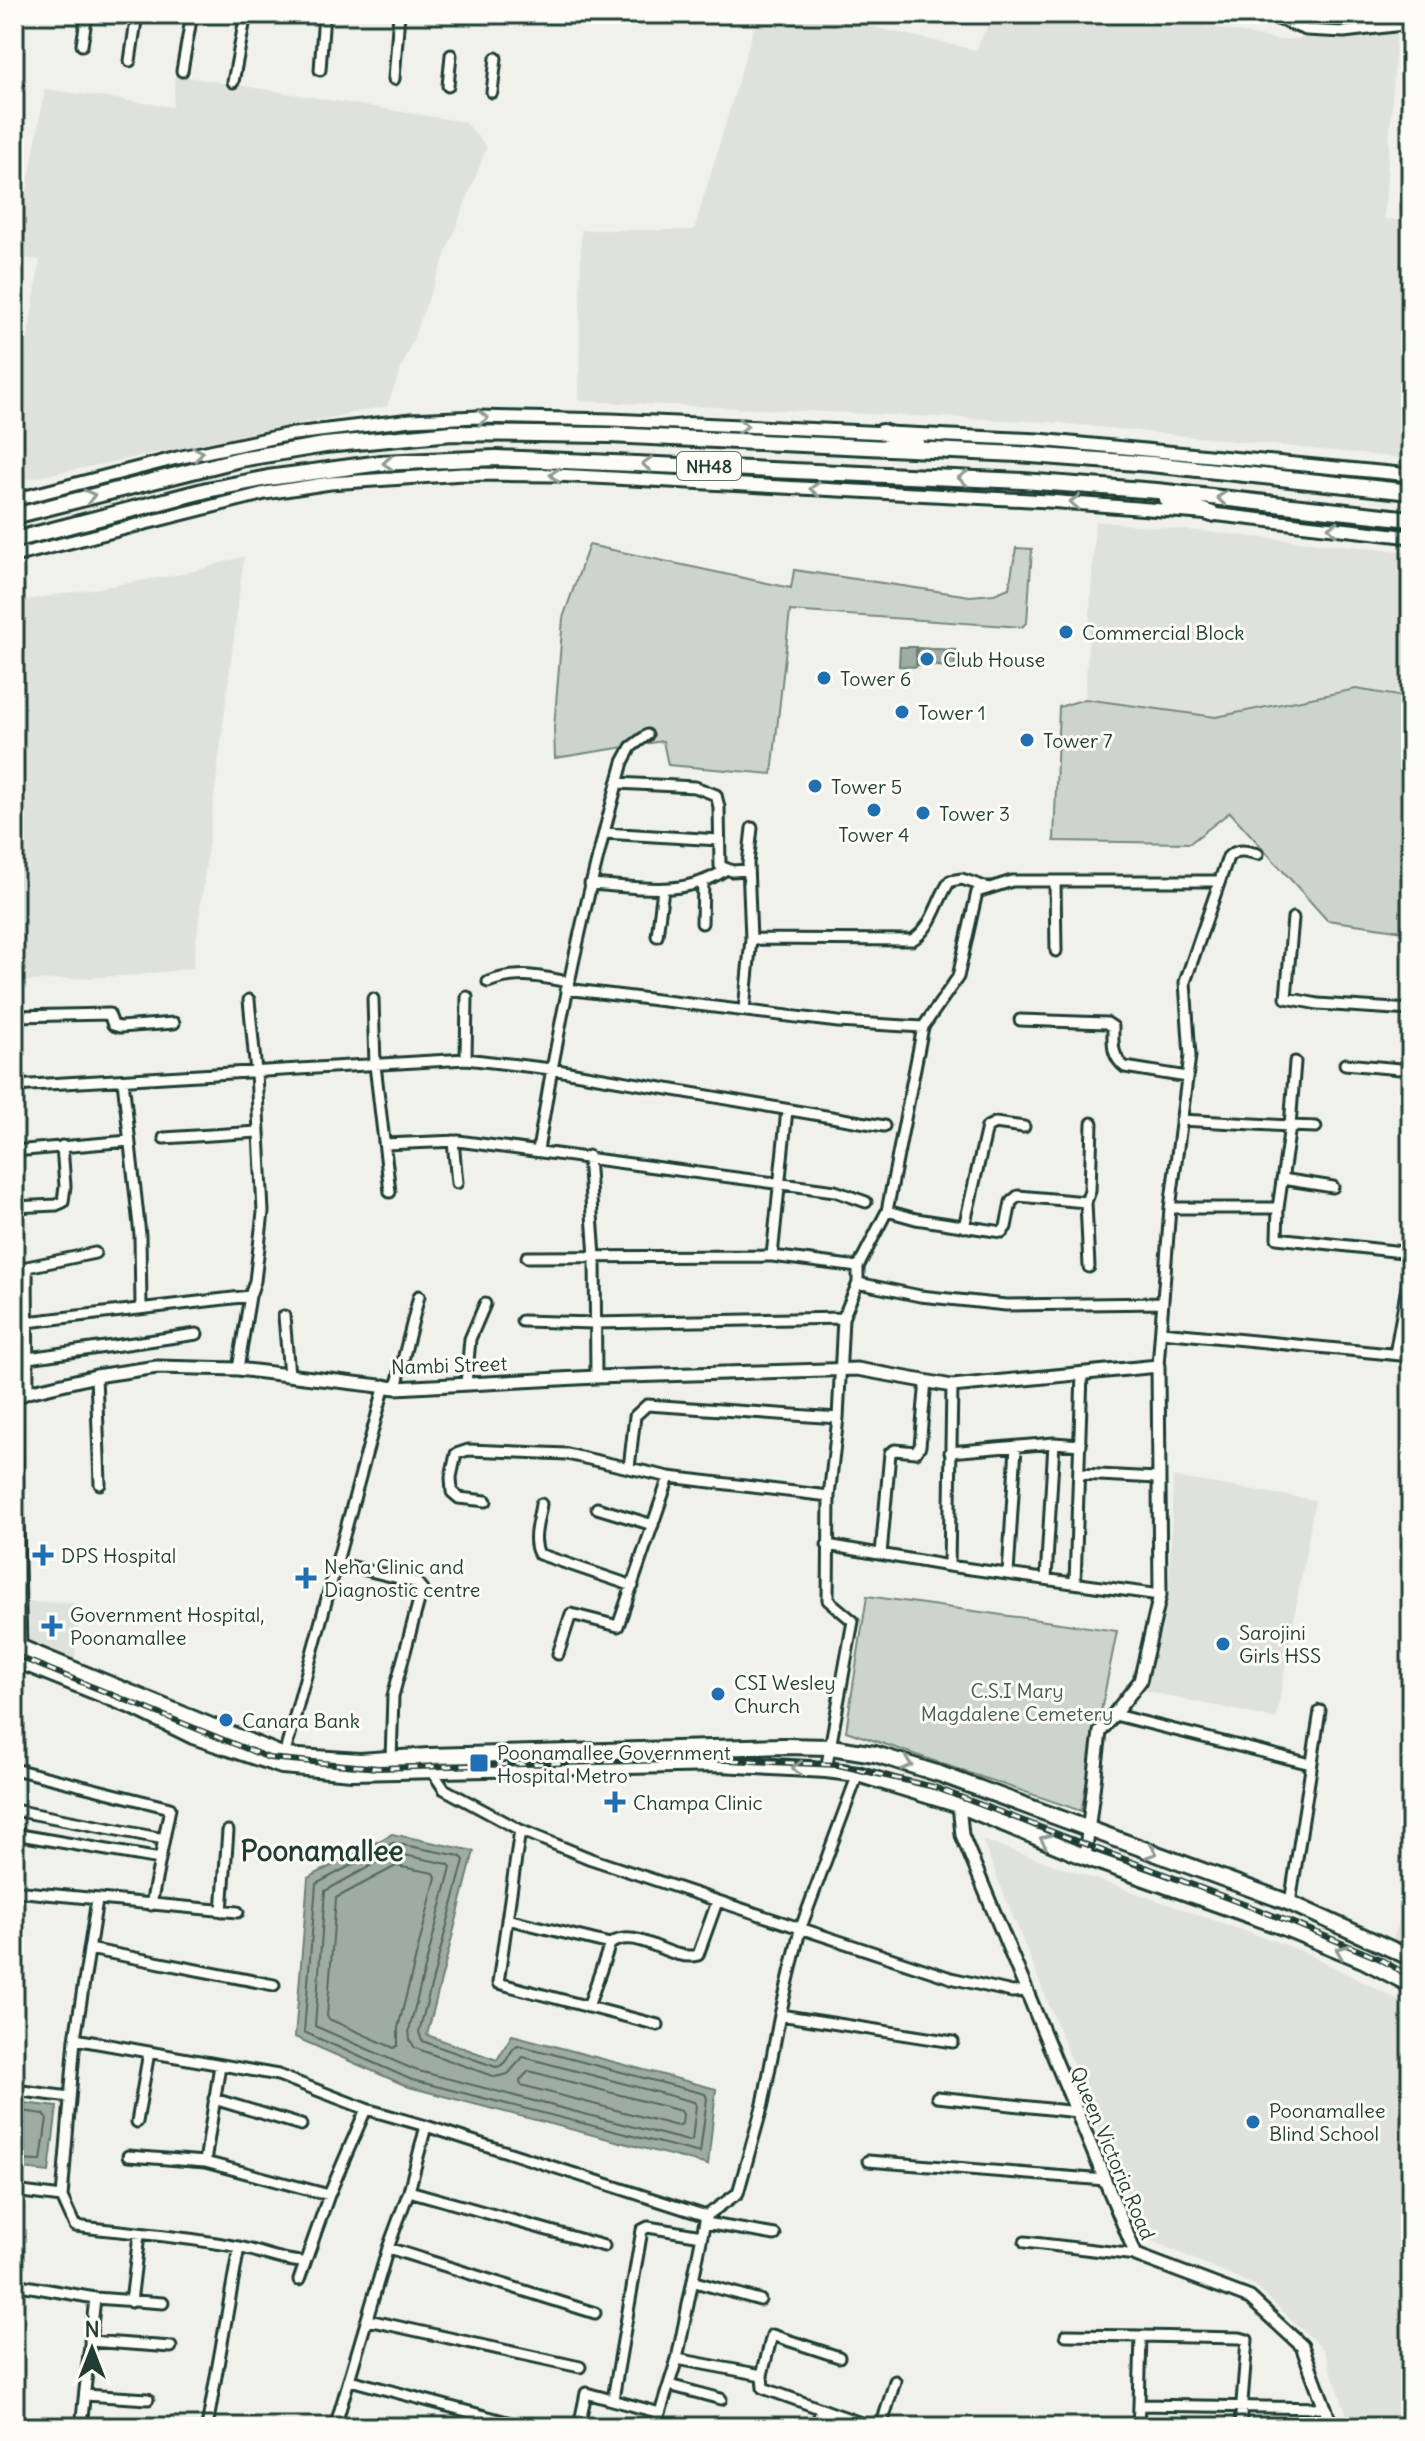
<svg xmlns="http://www.w3.org/2000/svg" width="1425" height="2441" viewBox="0 0 1425 2441" font-family="Delius,sans-serif">
	<style>
		.built { fill: #dfe2dc }
		.green { fill: #cdd3cd; stroke: #768880; stroke-width: 2 }
		.water { fill: #9faca4; stroke: #6c8077; stroke-width: 2 }
		.lines { fill: none; stroke-linecap: round; stroke-linejoin: round }
		.shore { stroke: #526961; stroke-width: 2 }
		.minor-casing { stroke: #1f3d34; stroke-width: 15 }
		.tertiary-casing { stroke: #1f3d34; stroke-width: 17 }
		.primary-casing { stroke: #1f3d34; stroke-width: 20 }
		.trunk-casing { stroke: #1f3d34; stroke-width: 20 }
		.minor { stroke: #fdfcf7; stroke-width: 9 }
		.tertiary { stroke: #fdfcf7; stroke-width: 11 }
		.primary { stroke: #fdfcf7; stroke-width: 14 }
		.trunk { stroke: #fdfcf7; stroke-width: 14 }
		.rail-casing { stroke: #1f3d34; stroke-width: 6 }
		.rail { stroke: #fdfcf7; stroke-width: 3; stroke-dasharray: 9; stroke-linecap: butt }
		.oneway { stroke: #8e9c96 }
		.poi-dot { fill: #1f6fb2; stroke: #fdfcf7; stroke-width: 3 }
		.labels { text-anchor: middle; dominant-baseline: central; stroke-width: 6; stroke-linejoin: round; paint-order: stroke }
		.shield { fill: #fdfcf7; stroke: #62766e; stroke-width: 2 }
		.shield-label { font-size: 18px; font-weight: bold; fill: #1f3d34 }
		.poi-label { font-size: 20px; fill: #1f3d34; stroke: #fdfcf7; text-anchor: start }
		.street-label { font-size: 20px; fill: #1f3d34; stroke: #fdfcf7 }
		.park-label { font-size: 20px; fill: #425b53; stroke: #fdfcf7 }
		.district-label { font-size: 28px; font-weight: bold; fill: #1f3d34; stroke: #fdfcf7 }
	</style>
	<rect width="100%" height="100%" fill="#f0f1eb"/>
	<filter id="ink" filterUnits="userSpaceOnUse"><feTurbulence type="fractalNoise" baseFrequency=".0125" numOctaves="2"/><feDisplacementMap in="SourceGraphic" scale="16" xChannelSelector="R" yChannelSelector="G"/><feConvolveMatrix kernelMatrix="1 2 1 2 8 2 1 2 1" color-interpolation-filters="sRGB"/></filter>
	<g filter="url(#ink)">
		<!-- built -->
		<path class="built" d="M758,14H815L976,50L993,14H1146L1279,40L1397,30L1384,219L1411,221V459L1049,422L579,401L581,230H694Z
			M175,75L465,122L487,147L387,406L14,482V427L40,260L15,257L45,89L173,107Z
			M1095,521L1411,552V698L1356,689L1216,717L1085,699Z
			M244,556L193,968L138,975L14,982V602L187,573Z
			M1173,1477L1315,1500L1276,1719L1146,1691L1169,1596Z
			M29,1602L79,1603L74,1672L25,1648Z
			M982,1840L1298,1949L1411,2006V2427H1351L1324,2350L1254,2285L1143,2237Z
			M1411,1882V1957L1391,1946Z"/>
		<!-- green -->
		<path class="green" d="M589,545L791,588L794,570L970,596L994,594L1009,588L1016,548L1032,549L1027,622L1022,627L790,611L772,774L668,765L663,741L555,758L554,728L563,618Z
			M1356,689L1411,698V932L1327,920L1230,812L1190,843L1054,841L1059,707L1085,699L1216,717Z
			M867,1596L1117,1631L1081,1811L846,1731Z"/>
		<!-- water -->
		<path class="water" d="M900,647H916V667L899,666Z
			M918,648L956,650L955,667L917,665Z
			M392,1834L474,1851L427,2035L497,2060L512,2035L716,2089L708,2165L409,2087L295,2037L308,1878Z
			M14,2102L57,2107L49,2172L14,2168Z"/>
		<g class="lines">
			<!-- shore -->
			<path class="shore" d="M393,1843L460,1856L464,1860L419,2032L422,2041L496,2067C509,2065 508,2050 518,2045L705,2094L707,2098L700,2153L412,2080L304,2032L316,1884Z
				M394,1853L448,1864L451,1867L409,2030L410,2040L415,2048L495,2077L508,2074L523,2057L694,2102L696,2105L692,2140L688,2141L415,2070L315,2026L325,1891Z
				M396,1866L434,1873L436,1877L398,2028V2045L394,2048L329,2019L327,2016L336,1898Z
				M529,2071L681,2111L683,2114L682,2124L677,2126L521,2085L520,2080Z
				M14,2110L44,2114L47,2118L41,2161L14,2160"/>
			<defs>
				<path id="minor" d="M1265,14L1306,30L1344,32L1411,24
					M82,45L87,14
					M130,61L137,14
					M320,70L324,14
					M182,71L192,14
					M394,79L399,14
					M233,82L246,14
					M448,86L451,55
					M492,92L496,58
					M617,783L695,787L716,795L719,807L720,866L732,871L748,870
					M604,833L719,840
					M1055,881L1056,951
					M590,884C637,887 683,898 725,870
					M1293,918L1286,998L1318,1004L1411,1010
					M702,923L703,882
					M657,936L663,889
					M751,939L912,940C933,928 937,899 950,881L962,879L988,888
					M488,982C519,971 537,976 568,982
					M566,989L838,1022L923,1027
					M373,999L375,1065L390,1192
					M744,1010L751,939L748,864L752,828
					M14,1016L109,1014L113,1025L120,1027L174,1023
					M1020,1020L1107,1023L1113,1027C1113,1043 1111,1056 1125,1067L1187,1077
					M466,1059L467,997
					M1295,1062L1290,1126L1316,1127
					M1345,1064L1411,1070
					M123,1080L140,1235L141,1307
					M14,1086L466,1059L551,1069L884,1126
					M1181,1120L1290,1126L1278,1208
					M164,1138L258,1132
					M453,1141L457,1183
					M384,1144L458,1141L835,1191L866,1202
					M538,1150C559,1019 587,890 623,762L631,747L647,735
					M14,1151L129,1141
					M588,1156L595,1257L596,1377
					M1282,1179L1333,1187
					M1086,1202L1089,1267
					M14,1207L56,1205L63,1202L65,1186L62,1146
					M1170,1208H1278L1277,1238L1411,1253
					M887,1211L916,1219L1002,1232L1006,1227L1011,1202L1018,1196L1086,1202L1090,1191L1092,1123
					M964,1227L987,1127L995,1123L1024,1127
					M772,1256L787,1110
					M527,1257L772,1256L858,1267
					M858,1283L920,1296L1006,1305L1163,1303
					M284,1316L289,1375
					M522,1321L594,1323L843,1318
					M27,1322L250,1296
					M1161,1332L1411,1356
					M1395,1354L1411,1264
					M14,1360L197,1334
					M1158,1366L1170,1208L1190,1056L1185,982L1228,857C1237,848 1247,851 1258,854
					M238,1369L250,1296L255,1281L263,1212L256,1072L249,1000
					M96,1376L100,1484
					M466,1384L470,1339L485,1304
					M396,1388L419,1296
					M28,1392L27,1267L95,1253
					M950,1452L1054,1443L1081,1445
					M629,1468L635,1416L647,1405L838,1418
					M1080,1474L1157,1478
					M486,1501L459,1498L452,1492L451,1477L456,1454L468,1450L567,1454L669,1477L829,1496
					M541,1504C539,1520 531,1539 539,1554L633,1586
					M597,1508L653,1525
					M827,1545L949,1566L1160,1595
					M881,1554L890,1453L895,1450L916,1452L920,1446L926,1381
					M337,1563L407,1580L417,1583L422,1589L393,1696L391,1760
					M949,1566L952,1386
					M1008,1574L1016,1447
					M1046,1579L1054,1443
					M1075,1583L1082,1373
					M558,1654L571,1614L618,1626L669,1477
					M14,1690L21,1646L15,1398
					M1115,1715L1311,1764
					M283,1760L385,1385
					M430,1768L444,1789L520,1830L591,1859L951,1978L1012,1992L1027,1991
					M14,1769L170,1808L151,1905
					M826,1770L853,1621L828,1600L829,1496L838,1418L843,1318L858,1283V1267L887,1211L923,1027L958,977L977,892L1012,881H1218
					M14,1810L164,1839
					M520,1830L498,1983L658,2025
					M14,1834L160,1859
					M14,1891L238,1912
					M97,1900L75,2039L62,2197L75,2226C130,2233 184,2236 238,2247C260,2251 283,2262 305,2262
					M1290,1903L1320,1711
					M222,1911L228,1831
					M507,1919L610,1944
					M89,1949L274,1985
					M588,2007L610,1944C637,1925 670,1963 698,1955L717,1902
					M780,2015L953,2042
					M75,2039L278,2075L366,2109L426,2126L706,2216L738,2193L763,2104L780,2015L800,1930L858,1774
					M14,2090L70,2097
					M937,2097L1077,2112
					M214,2099L301,2125
					M137,2122L149,2052
					M128,2156L205,2162L329,2195
					M868,2161L1105,2180
					M205,2162L220,2065
					M14,2191L62,2197
					M409,2191L604,2246
					M706,2216L677,2359L762,2375L763,2388L872,2427
					M705,2223L775,2235
					M1025,2242L1136,2255
					M388,2248L595,2313
					M299,2280L329,2195L366,2109
					M695,2282L760,2300
					M14,2284L95,2298L163,2303
					M131,2302L139,2235
					M368,2320L580,2367
					M1066,2335L1141,2336
					M90,2341L171,2347
					M762,2375L772,2335L839,2357
					M350,2380L511,2423V2427
					M669,2385L721,2399
					M85,2395L148,2399
					M613,2399L642,2230L648,2227L702,2236
					M81,2427L95,2298
					M207,2427L239,2247
					M335,2427L388,2248L409,2191L426,2126
					M579,2427L586,2393L660,2413L677,2359
					M656,2427L660,2413
					M816,2427L821,2410
					M881,2427L895,2381
					M1138,2427L1139,2405
					M1240,2427L1247,2340L1240,2338L1141,2336L1139,2405L1326,2408"/>
				<path id="tertiary" d="M14,500L177,458L286,435L411,420L478,417L611,420L1039,440L1411,475
					M14,556L265,493L330,483L463,474L556,475L1048,501L1212,514L1411,537
					M14,1398L28,1392L96,1376L157,1367L238,1369L396,1388L596,1377L857,1369L952,1386L1158,1366L1160,1595L1140,1681L1100,1732L1085,1857
					M959,1805L962,1835L1136,2255L1250,2298L1302,2346L1332,2427"/>
				<path id="primary" d="M14,1645L284,1756L360,1761L429,1756L784,1746L831,1747L875,1754L940,1774L1290,1903L1411,1958
					M14,1659L136,1708L193,1736L282,1766L352,1772L720,1764L826,1770L858,1774L959,1805L1085,1857L1283,1927L1363,1960L1411,1985"/>
				<path id="trunk" d="M882,432L916,443
					M1167,499L1212,514
					M14,516L240,459L325,445L452,433L609,435L1018,454L1151,464L1411,492
					M14,540L207,490L268,478L381,463L496,458L1023,481L1157,491L1411,519"/>
			</defs>
			<!-- minor casing -->
			<use href="#minor" class="minor-casing"/>
			<!-- tertiary casing -->
			<use href="#tertiary" class="tertiary-casing"/>
			<!-- primary casing -->
			<use href="#primary" class="primary-casing"/>
			<!-- trunk casing -->
			<use href="#trunk" class="trunk-casing"/>
			<!-- minor -->
			<use href="#minor" class="minor"/>
			<!-- tertiary -->
			<use href="#tertiary" class="tertiary"/>
			<!-- primary -->
			<use href="#primary" class="primary"/>
			<!-- trunk -->
			<use href="#trunk" class="trunk"/>
			<defs>
				<path id="rail" d="M14,1655L269,1758L378,1768L705,1759L838,1765L934,1787L1296,1924L1380,1959L1411,1977"/>
			</defs>
			<!-- rail casing -->
			<use href="#rail" class="rail-casing"/>
			<!-- rail -->
			<use href="#rail" class="rail"/>
		</g>
		<!-- one-way arrows -->
		<defs><path id="oneway-chevron" d="M-2-3.5L2.5 0L-2 3.5" fill="none" stroke-width="1.6" stroke-linecap="round" stroke-linejoin="round" transform="scale(2)"/></defs>
		<g class="oneway">
			<use href="#oneway-chevron" transform="translate(483 418) rotate(-1)"/>
			<use href="#oneway-chevron" transform="translate(743 426) rotate(2)"/>
			<use href="#oneway-chevron" transform="translate(198 453) rotate(-13)"/>
			<use href="#oneway-chevron" transform="translate(388 463) rotate(176)"/>
			<use href="#oneway-chevron" transform="translate(647 464) rotate(-177)"/>
			<use href="#oneway-chevron" transform="translate(555 475) rotate(-177)"/>
			<use href="#oneway-chevron" transform="translate(963 478) rotate(-177)"/>
			<use href="#oneway-chevron" transform="translate(815 489) rotate(-177)"/>
			<use href="#oneway-chevron" transform="translate(90 496) rotate(-15)"/>
			<use href="#oneway-chevron" transform="translate(1222 498) rotate(-174)"/>
			<use href="#oneway-chevron" transform="translate(1075 502) rotate(-176)"/>
			<use href="#oneway-chevron" transform="translate(1333 528) rotate(-173)"/>
			<use href="#oneway-chevron" transform="translate(907 1764) rotate(17)"/>
			<use href="#oneway-chevron" transform="translate(797 1768) rotate(-177)"/>
			<use href="#oneway-chevron" transform="translate(1045 1840) rotate(-158)"/>
			<use href="#oneway-chevron" transform="translate(1152 1852) rotate(19)"/>
			<use href="#oneway-chevron" transform="translate(1341 1951) rotate(-158)"/>
		</g>
	</g>
	<!-- markers -->
	<g class="poi-dot">
		<circle cx="1066" cy="632" r="8"/>
		<circle cx="927" cy="659" r="8"/>
		<circle cx="824" cy="678" r="8"/>
		<circle cx="902" cy="712" r="8"/>
		<circle cx="1027" cy="740" r="8"/>
		<circle cx="815" cy="786" r="8"/>
		<circle cx="874" cy="810" r="8"/>
		<circle cx="923" cy="813" r="8"/>
		<path d="M39 1543h8v8h8v8h-8v8h-8v-8h-8v-8h8z"/>
		<path d="M302 1566h8v8h8v8h-8v8h-8v-8h-8v-8h8z"/>
		<path d="M48 1614h8v8h8v8h-8v8h-8v-8h-8v-8h8z"/>
		<circle cx="1223" cy="1644" r="8"/>
		<circle cx="718" cy="1694" r="8"/>
		<circle cx="226" cy="1720" r="8"/>
		<rect x="469" y="1753" width="20" height="20" rx="4"/>
		<path d="M611 1790h8v8h8v8h-8v8h-8v-8h-8v-8h8z"/>
		<circle cx="1253" cy="2122" r="8"/>
	</g>
	<g class="labels">
		<!-- shield labels -->
		<rect class="shield" x="677" y="452" width="64" height="28" rx="6"/>
		<g class="shield-label">
			<text x="709" y="466">NH48</text>
		</g>
		<!-- poi labels -->
		<g class="poi-label">
			<text x="1082" y="632">Commercial Block</text>
			<text x="943" y="659">Club House</text>
			<text x="840" y="678">Tower 6</text>
			<text x="918" y="712">Tower 1</text>
			<text x="1043" y="740">Tower 7</text>
			<text x="831" y="786">Tower 5</text>
			<text x="939" y="813">Tower 3</text>
			<text x="874" y="834" text-anchor="middle">Tower 4</text>
			<text x="61" y="1555">DPS Hospital</text>
			<text x="324" y="1566">Neha Clinic and<tspan x="324" dy="23">Diagnostic centre</tspan></text>
			<text x="70" y="1614">Government Hospital,<tspan x="70" dy="23">Poonamallee</tspan></text>
			<text x="1239" y="1632">Sarojini<tspan x="1239" dy="23">Girls HSS</tspan></text>
			<text x="734" y="1682">CSI Wesley<tspan x="734" dy="23">Church</tspan></text>
			<text x="242" y="1720">Canara Bank</text>
			<text x="497" y="1752">Poonamallee Government<tspan x="497" dy="23">Hospital Metro</tspan></text>
			<text x="633" y="1802">Champa Clinic</text>
			<text x="1269" y="2110">Poonamallee<tspan x="1269" dy="23">Blind School</tspan></text>
		</g>
		<!-- street labels -->
		<g class="street-label">
			<text transform="translate(449 1365) rotate(-2)">Nambi Street</text>
			<text transform="translate(1113 2153) rotate(67)">Queen Victoria Road</text>
		</g>
		<!-- park labels -->
		<g class="park-label">
			<text x="1017" y="1690">C.S.I Mary<tspan x="1017" dy="23">Magdalene Cemetery</tspan></text>
		</g>
		<!-- district labels -->
		<g class="district-label">
			<text x="322" y="1851">Poonamallee</text>
		</g>
	</g>
	<!-- margin -->
	<rect width="1425" height="2441" fill="none" stroke="#fdfcf7" stroke-width="48"/>
	<rect x="24" y="24" width="1377" height="2393" fill="none" stroke="#1f3d34" stroke-width="3" filter="url(#ink)"/>
	<!-- north arrow -->
	<g transform="translate(92 2349)" stroke="#fdfcf7" stroke-width="6" paint-order="stroke">
	<path d="M0-6L14 30L0 20L-14 30Z" fill="#1f3d34"/>
	<text y="-12" font-size="22" font-weight="bold" text-anchor="middle" fill="#1f3d34">N</text>
	</g>
</svg>
